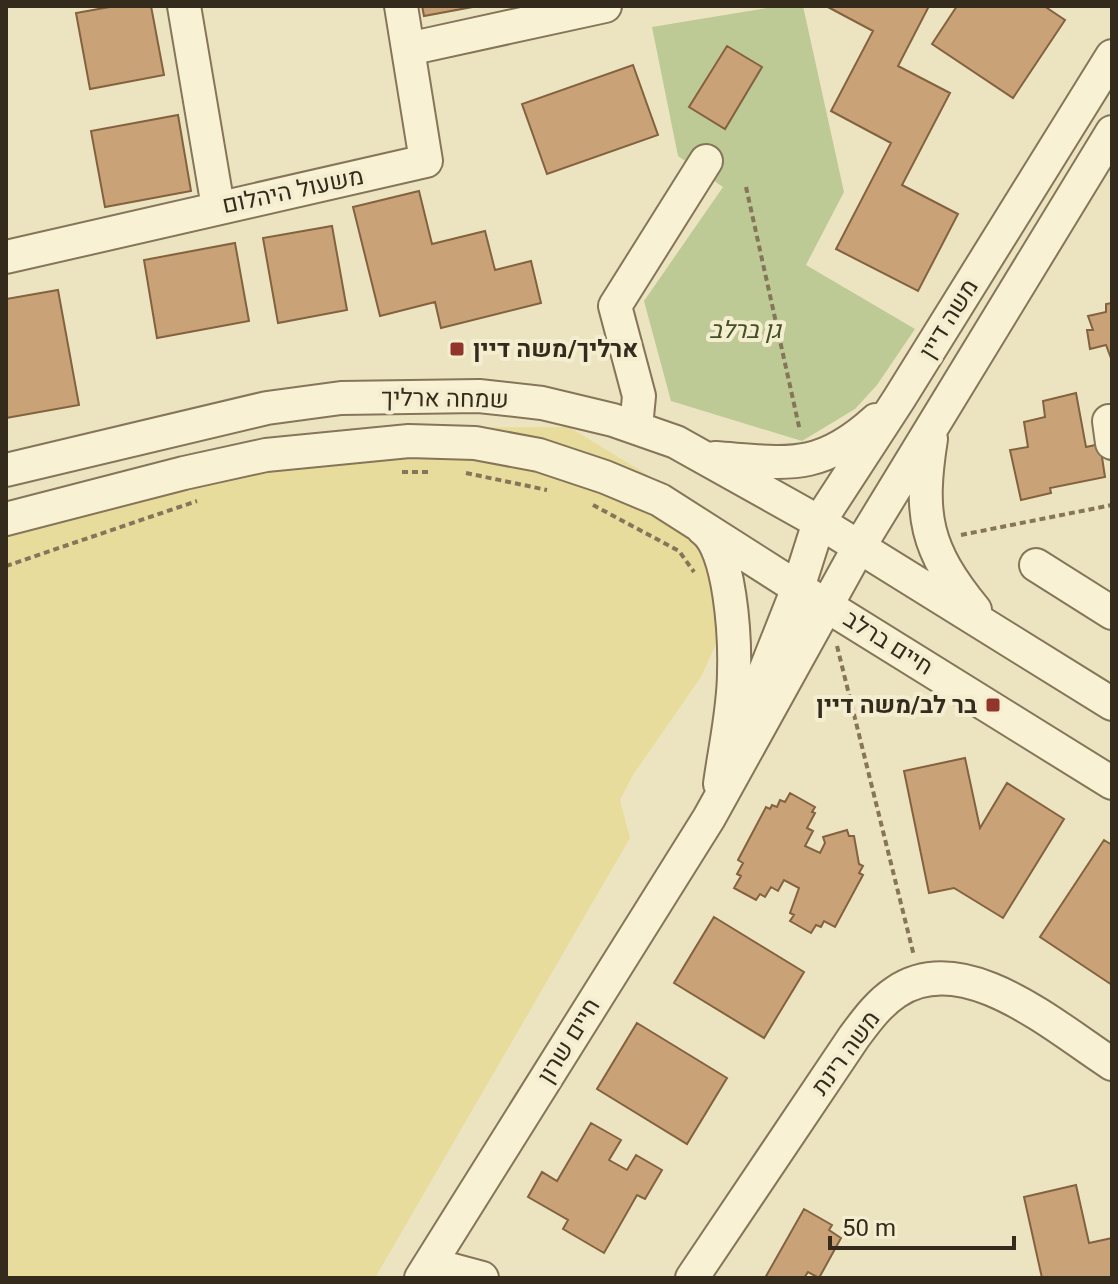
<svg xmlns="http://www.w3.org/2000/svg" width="1118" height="1284" viewBox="0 0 1118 1284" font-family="Georgia,Heebo,serif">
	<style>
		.green { fill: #beca95 }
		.sand { fill: #e8dc9d }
		.building { fill: #caa277; stroke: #83623f; stroke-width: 2 }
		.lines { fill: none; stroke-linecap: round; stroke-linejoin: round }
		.minor-casing { stroke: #857559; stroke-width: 36 }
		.path { stroke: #857559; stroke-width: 4; stroke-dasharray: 6 4; stroke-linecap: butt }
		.minor { stroke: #f8f1d3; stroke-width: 32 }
		.poi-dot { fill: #92352a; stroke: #f4edcf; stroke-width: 3 }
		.labels { text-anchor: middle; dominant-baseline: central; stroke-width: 8; stroke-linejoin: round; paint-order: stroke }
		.street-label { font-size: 24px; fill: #352b1d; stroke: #f4edcf }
		.park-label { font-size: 24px; font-style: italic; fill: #405124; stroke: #f4edcf }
		.poi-label { font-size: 24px; font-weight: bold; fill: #352b1d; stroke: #f4edcf; text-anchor: start }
	</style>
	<rect width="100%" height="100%" fill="#ece4c0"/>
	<!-- green -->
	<path class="green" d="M779,6H803L844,192L806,265L915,329L877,385L855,409L802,441L671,401L644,301L723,187L678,156L652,27Z"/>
	<!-- sand -->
	<path class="sand" d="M569,427L687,499L728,613L717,642L701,677L633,775L620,800L630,838L375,1278H6V505L352,428Z"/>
	<!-- building -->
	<path class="building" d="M115,6H151L164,75L90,89L76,13Z
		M422,6H478L424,16Z
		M826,6H929L898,66L950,93L902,185L958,214L918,291L836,249L891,143L831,111L873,31Z
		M957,6H1044L1065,20L1013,98L932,44Z
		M727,46L762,67L725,129L689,107Z
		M633,65L658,135L547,174L522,104Z
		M178,115L191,191L105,207L91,131Z
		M419,191L432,244L485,231L495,270L531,261L541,303L441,328L435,302L380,316L353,207Z
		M332,226L347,310L278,323L263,238Z
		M235,243L249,321L157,338L144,260Z
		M58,290L79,405L6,418V299Z
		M1112,303V361L1106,345L1090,349L1087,330H1093L1088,316L1106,312V304Z
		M1076,393L1086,447L1100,444L1105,477L1050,488L1051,493L1021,500L1010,450L1028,447L1024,422L1045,417L1043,401Z
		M965,758L980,828L1007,783L1064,819L1003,918L954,888L929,893L904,771Z
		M790,793L815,807L812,812L815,813L807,828L813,831L805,846L820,853L825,843L823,837L847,830L849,836H854L859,864L863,866L859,873L863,875L835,927L824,921L821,927L816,925L811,933L790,921L794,915L790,913L799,888L784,880L778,891L771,887L765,897L760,894L756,900L734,888L741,876L737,874L743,863L738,860L766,807L770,809L772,805L777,807L780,800L785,802Z
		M1104,840L1112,845V985L1040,937Z
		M714,917L804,972L764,1038L674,983Z
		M637,1023L727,1078L687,1144L597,1089Z
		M591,1123L621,1140L609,1160L627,1170L636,1155L662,1170L645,1199L637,1195L604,1253L563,1229L568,1220L528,1197L542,1172L557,1181Z
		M1076,1185L1089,1243L1112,1238V1278H1042L1024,1197Z
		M804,1209L832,1225L829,1230L841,1238L819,1278L808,1272L804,1278H765Z"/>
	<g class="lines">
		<defs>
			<path id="minor" d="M184,6L218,207
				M408,49L605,6
				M6,257L426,161L401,6
				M1112,421H1109L1112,443
				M636,427L639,396L615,306L706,161
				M931,439C919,515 925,549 975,610
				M715,458C787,463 819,472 876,420
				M6,470L267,408L341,398L479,396L542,403L613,420L676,442L819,522L1112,704
				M6,519L184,473L266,455L409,441L475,443L539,455L605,477L660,500L798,588L1112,783
				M703,529C731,548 735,639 734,672C734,709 725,747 720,784
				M1036,565L1112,613
				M752,704L798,588L819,522L899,399L1112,56
				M430,1264L482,1278
				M421,1278L709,818L859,547L1112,132
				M692,1278L854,1037C866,1021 878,1004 896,992C964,946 1056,1028 1112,1064"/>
		</defs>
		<!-- minor casing -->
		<use href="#minor" class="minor-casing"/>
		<!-- path -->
		<path class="path" d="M746,187L800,431
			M402,472H429
			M466,473L547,490
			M593,505L679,551L694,572
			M961,535L1112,505
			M6,566L197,501
			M837,646L914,956"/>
		<!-- minor -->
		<use href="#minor" class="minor"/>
	</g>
	<!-- markers -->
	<g class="poi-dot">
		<rect x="449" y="341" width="16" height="16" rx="4"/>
		<rect x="985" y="697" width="16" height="16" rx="4"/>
	</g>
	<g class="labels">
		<!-- street labels -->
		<g class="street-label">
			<text transform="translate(293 191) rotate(-12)">משעול היהלום</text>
			<text transform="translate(949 319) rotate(-58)">משה דיין</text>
			<text transform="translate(445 399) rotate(1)">שמחה ארליך</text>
			<text transform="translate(888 643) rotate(32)">חיים ברלב</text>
			<text transform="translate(569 1041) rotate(-58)">חיים שרון</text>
			<text transform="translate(846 1053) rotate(-54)">משה רינת</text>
		</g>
		<!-- park labels -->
		<g class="park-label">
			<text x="745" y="330">גן ברלב</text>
		</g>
		<!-- poi labels -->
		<g class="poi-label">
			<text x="473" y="349">ארליך/משה דיין</text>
			<text x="977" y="705" text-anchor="end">בר לב/משה דיין</text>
		</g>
	</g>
	<!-- border -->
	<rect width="1118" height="1284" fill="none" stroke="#352b1d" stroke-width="16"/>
	<!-- scale -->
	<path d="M830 1236v12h184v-12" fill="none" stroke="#352b1d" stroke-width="4"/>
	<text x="842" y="1236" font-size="24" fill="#352b1d" stroke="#f4edcf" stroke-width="6" paint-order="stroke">50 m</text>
</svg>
